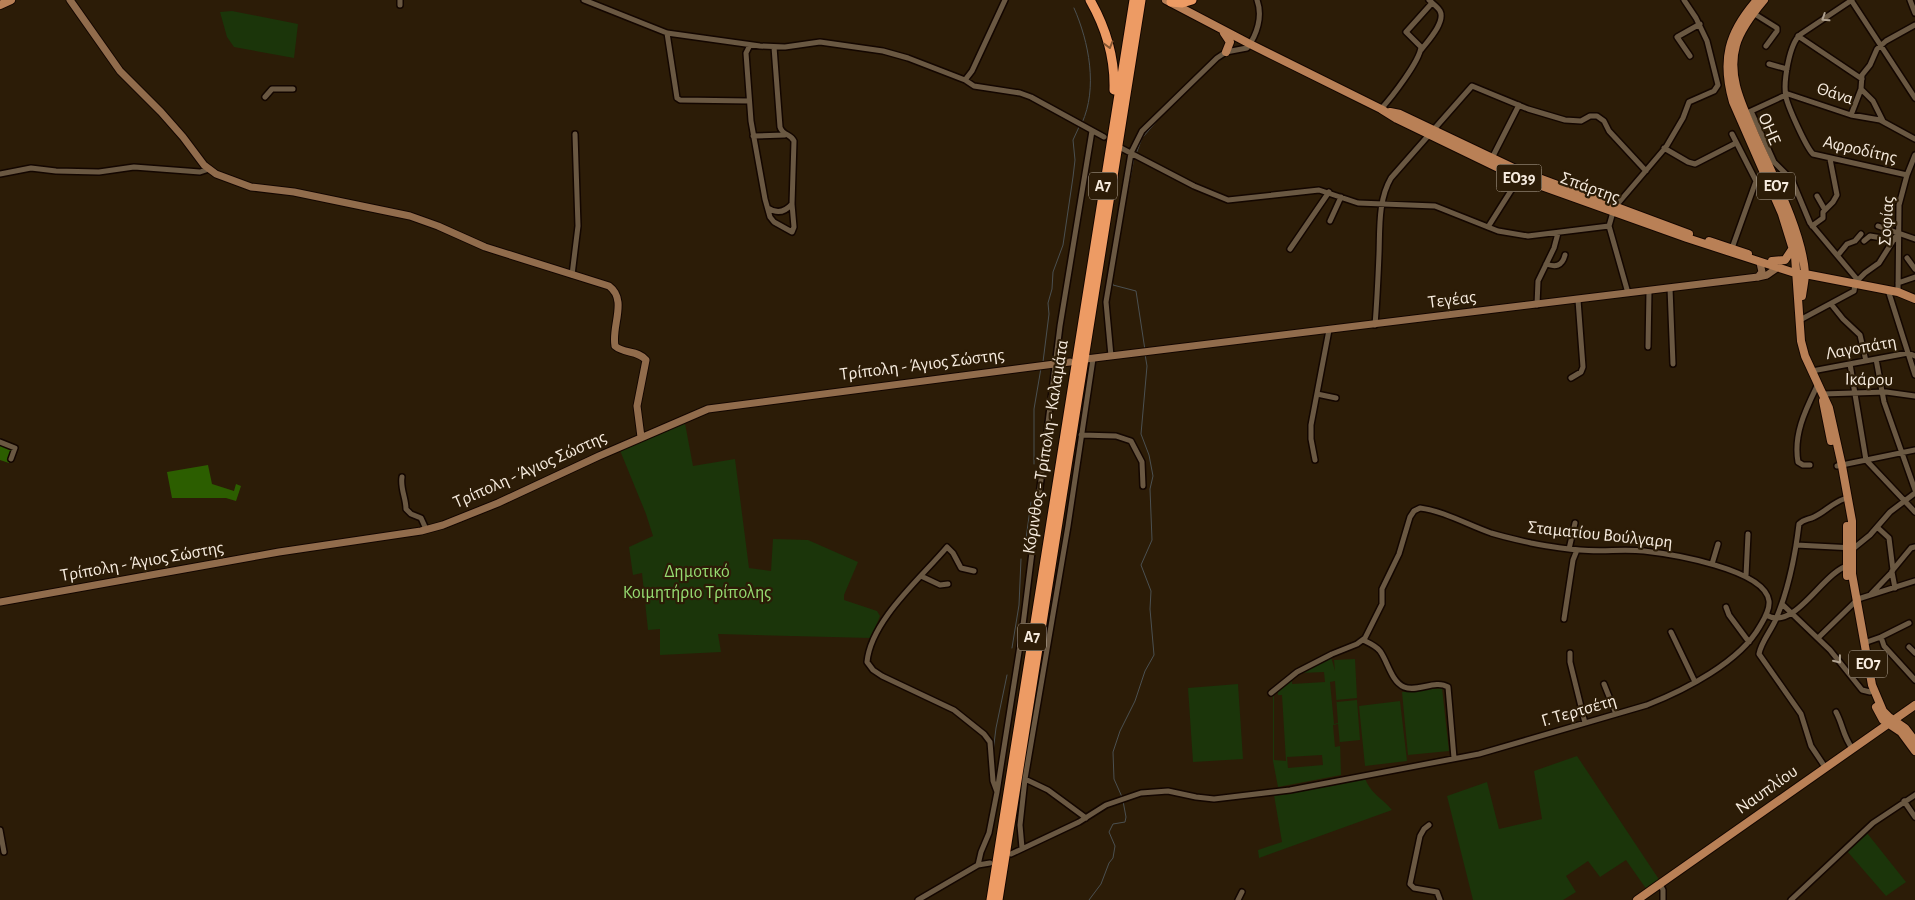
<svg xmlns="http://www.w3.org/2000/svg" width="1915" height="900" viewBox="0 0 1915 900" font-family="'Alegreya Sans',sans-serif">
	<style>
		.green { fill: #1b350a; fill-rule: evenodd }
		.forest { fill: #2c5e00 }
		.lines { fill: none; stroke-linecap: round; stroke-linejoin: round }
		.stream { stroke: #4b5051; stroke-width: 1 }
		.street-casing { stroke: #130600; stroke-width: 8 }
		.secondary-casing { stroke: #130600; stroke-width: 9 }
		.primary-casing { stroke: #130600; stroke-width: 10 }
		.highway-casing { stroke: #130600; stroke-width: 11 }
		.street { stroke: #6a5842; stroke-width: 5 }
		.secondary { stroke: #916c4c; stroke-width: 7 }
		.primary { stroke: #b98056; stroke-width: 8 }
		.highway { stroke: #ed9b64; stroke-width: 9 }
		.oneway { stroke: #b0a290 }
		.oneway2 { stroke: #835531 }
		.labels { text-anchor: middle; dominant-baseline: central; stroke-width: 4.5; stroke-linejoin: round; paint-order: stroke }
		.shield { fill: #2c1c07; stroke: #b9ad9e; stroke-width: 1 }
		.shield-label { font-size: 16px; font-weight: bold; fill: #f6ebde }
		.street-label { font-size: 18px; fill: #f6ebde; stroke: #2c1c07 }
		.park-label { font-size: 18px; fill: #96dc71; stroke: #2c1c07 }
	</style>
	<rect width="100%" height="100%" fill="#2c1c07"/>
	<!-- green -->
	<path class="green" d="M232,11L298,24L294,58L234,47L227,37L220,12Z
		M684,418L693,466L735,459L749,568L771,571L773,539L808,540L858,562L844,595V600L877,611L880,616L871,638L718,634L721,652L660,655V629L648,630L642,573L633,575L629,547L653,536L646,514L619,448Z
		M1331,657L1335,671L1334,660L1355,659L1357,698L1336,700L1337,702L1357,700L1360,740L1340,742L1341,775L1278,787L1273,761V694L1300,673ZM1324,672L1325,682L1292,684V681L1300,673ZM1335,681L1338,723L1334,724L1330,682ZM1278,692V695H1282L1286,761L1274,760V695ZM1338,724L1340,746L1335,747L1333,725ZM1322,755L1323,765L1288,768L1287,757Z
		M1238,684L1243,759L1193,762L1188,688Z
		M1442,688L1449,751L1408,755L1402,692Z
		M1400,701L1407,761L1365,766L1359,706Z
		M1577,756L1660,881L1647,890L1626,860L1600,877L1588,861L1566,876L1576,892L1563,900H1473L1447,796L1487,782L1499,829L1542,819L1534,771Z
		M1365,778C1369,792 1383,799 1392,810L1259,858L1258,850L1282,842L1274,795Z
		M1867,833L1906,882L1886,896L1847,851Z"/>
	<!-- forest -->
	<path class="forest" d="M0,443L14,449L9,463L0,460Z
		M208,465L212,484L234,491L236,484L241,486L236,501L226,498H172L167,472Z"/>
	<g class="lines">
		<!-- stream -->
		<path class="stream" d="M1074,8C1089,42 1098,88 1082,123
			M1136,154L1142,138L1163,114
			M1124,210L1134,158
			M1112,281L1113,285L1136,291L1145,350
			M1043,362L1049,314L1048,303L1052,289L1053,272L1063,245L1073,177L1075,160L1073,140L1079,127
			M1034,464V409L1041,368
			M1025,546L1031,502
			M1012,648L1019,605L1021,559
			M993,752L996,728L1007,675
			M1122,797L1114,779L1113,752L1120,731L1135,701L1145,671L1154,655L1150,609L1151,591L1141,565L1152,540L1150,489L1153,476L1149,455L1141,434L1147,366L1145,354
			M1089,900L1101,884L1109,863L1113,858L1115,846L1109,832L1113,824L1125,822L1126,817L1123,801"/>
		<defs>
			<path id="street" d="M400,0V5
				M584,0L667,33L760,46L785,47L820,42L883,51L908,58L965,80L974,86L1020,93L1031,97L1104,137
				M1851,0L1915,98
				M1852,0L1801,34C1789,43 1783,83 1786,97C1788,107 1806,147 1813,154L1907,175
				M1910,0L1915,13
				M1753,13L1777,28V31L1766,46
				M667,33L677,98L680,100L749,101
				M1798,36L1862,79
				M750,45L746,53L751,121L765,199L770,217L774,222L792,232L794,227L792,204L794,141C791,134 782,135 780,127L774,47
				M1421,50C1427,42 1446,22 1440,11C1438,7 1432,3 1429,0
				M1690,56L1677,37L1700,24
				M1769,64L1787,69
				M965,80L972,71L1005,0
				M1861,89L1873,101L1883,121
				M265,97L272,89H293
				M1381,109C1391,98 1420,61 1421,47L1406,32L1432,3
				M1751,111L1774,162L1792,180L1810,223L1856,278L1854,291L1800,320
				M1749,112L1788,94L1851,115L1880,120L1915,139
				M1851,115L1861,89L1862,75L1870,65L1877,49L1886,41L1915,25
				M753,136L785,135
				M1121,148L1194,186L1228,200L1319,190L1358,203L1435,206L1498,231L1528,236L1609,226
				M1664,148L1688,162L1695,164L1736,143
				M1492,158L1519,105
				M0,174L31,168L56,171L99,172L134,167L200,172L209,169
				M1817,196L1825,210
				M768,208C777,214 785,212 792,204
				M1330,221L1341,197
				M1812,226L1823,218V212L1833,202L1837,195L1830,159
				M1878,226L1915,239
				M1488,227L1519,178
				M1864,241L1870,236L1894,240
				M1290,249L1329,192
				M1731,251L1756,181L1732,134
				M1838,255L1847,244L1855,241L1861,234
				M1907,258L1915,269
				M1546,264C1555,267 1562,267 1565,255
				M572,275L578,226L575,134
				M1855,283L1865,273L1879,263L1898,233
				M1898,283L1915,277
				M1670,288L1673,364
				M1888,290L1915,375
				M1898,292L1899,205L1907,175L1915,155
				M1628,293L1609,226L1613,212L1615,207L1666,147L1683,118L1689,102L1714,91L1718,85L1707,41L1696,18L1684,0
				M1831,304L1843,319L1860,335L1866,361
				M1537,305L1538,281L1554,248L1558,233
				M1375,325C1377,301 1378,278 1379,254C1380,229 1378,200 1391,178L1472,86L1528,109L1565,120L1581,121L1590,116H1597L1604,121L1609,131L1646,171
				M1648,347L1649,291
				M1111,356L1106,302L1131,153L1142,131L1217,58L1226,52L1247,48C1257,35 1263,16 1257,0
				M1876,359L1884,402L1915,490
				M1850,364L1866,460L1915,512
				M1812,371L1908,353L1915,356
				M1571,378L1581,372L1583,367L1578,300
				M1317,394L1336,398
				M1822,394L1886,392L1915,396
				M1081,435L1116,436L1131,441L1142,462L1143,486
				M0,442L15,448L11,459
				M1315,460L1311,439V425L1329,330
				M1810,465H1803L1798,462C1793,434 1806,409 1818,384
				M1837,466L1915,450
				M402,477C400,488 406,498 406,509L411,514L421,518L426,529
				M1877,527L1889,538L1893,570
				M1796,545L1854,548L1870,535L1890,512L1915,493
				M1569,549L1575,523
				M1712,564L1718,544
				M974,571L961,568L953,553L947,547C922,577 871,620 867,662L873,670L882,676L954,710L984,734L990,742L993,781L997,792
				M1892,571L1911,548L1915,547
				M921,576L940,585L948,584
				M1746,576L1748,534
				M1871,594L1892,572L1895,588
				M1782,604L1830,650L1862,690L1870,692
				M1726,607L1729,615L1749,642
				M1766,615C1796,632 1822,571 1850,565
				M1564,619L1573,560L1577,550
				M1671,632L1695,682
				M1881,637L1884,646L1915,680
				M1818,638L1858,599L1915,581
				M1363,640C1369,643 1376,646 1380,651C1388,662 1391,681 1404,687C1417,693 1435,679 1448,687L1454,758
				M1864,643L1881,637L1909,623
				M1909,647L1915,653
				M1570,653V662L1585,723
				M1604,684L1616,714
				M1836,712C1843,725 1843,736 1852,748
				M1825,767L1811,746L1801,714L1759,654C1761,642 1771,631 1776,619C1789,588 1795,558 1799,524C1804,519 1808,520 1814,517C1825,512 1832,503 1844,499
				M1025,779L1048,790L1086,818
				M1904,801L1915,817
				M1429,825L1424,829L1420,836L1410,884L1414,888L1437,892L1440,900
				M0,830L4,852
				M1022,848L1020,825L1025,779L1068,526L1093,359
				M1011,854L1079,822L1106,805L1141,793L1168,791L1196,797L1214,799L1290,790L1479,754L1647,705C1685,690 1740,662 1760,626C1764,619 1770,610 1769,601C1765,569 1671,554 1644,551C1623,549 1602,552 1580,550C1564,549 1547,546 1531,543C1518,540 1504,537 1491,533C1468,525 1444,511 1420,508L1414,511L1410,517L1399,554L1382,589V604L1365,638L1357,644L1332,654L1297,672L1271,693
				M978,865L981,852L989,833L997,792L1022,633L1060,326L1092,131
				M1660,884L1663,890V900
				M918,900L978,865L990,863
				M1238,900L1242,892
				M1791,900L1873,823L1915,795"/>
			<path id="secondary" d="M70,0L120,71L161,112L183,137L204,165L216,174L251,187L294,192L410,216L438,226L485,247L609,286C628,300 611,326 615,346C624,354 638,350 646,360L637,406L641,437
				M1758,277L1762,272L1760,263
				M1086,359L1758,277L1767,275L1777,268
				M0,602L279,552L421,531L443,525L498,503L599,456L708,409L1070,362"/>
			<path id="primary" d="M1166,0L1250,44L1381,109L1397,119L1519,178L1687,238L1798,274H1805L1898,292L1915,299
				M1757,0C1728,33 1721,60 1733,102L1782,214L1795,256L1801,341L1805,356L1829,408L1842,466L1852,521V574L1872,685L1883,711L1889,717L1905,728L1915,741
				M1764,0C1753,13 1741,28 1736,45C1727,76 1742,105 1754,133C1771,172 1802,231 1805,273C1805,280 1803,288 1802,296
				M0,5L11,0
				M1224,33L1230,42L1226,52
				M1390,112L1400,114L1520,171L1689,234
				M1709,241L1748,254
				M1772,261L1785,260L1793,248
				M1823,401L1831,441
				M1847,526V576
				M1876,707L1883,720L1901,732L1915,751
				M1637,900L1915,705"/>
			<path id="highway" d="M1090,0C1106,28 1115,58 1114,90
				M1171,2L1182,3L1192,0
				M991,900L1134,0
				M998,900L1141,0"/>
		</defs>
		<!-- street casing -->
		<use href="#street" class="street-casing"/>
		<!-- secondary casing -->
		<use href="#secondary" class="secondary-casing"/>
		<!-- primary casing -->
		<use href="#primary" class="primary-casing"/>
		<!-- highway casing -->
		<use href="#highway" class="highway-casing"/>
		<!-- street -->
		<use href="#street" class="street"/>
		<!-- secondary -->
		<use href="#secondary" class="secondary"/>
		<!-- primary -->
		<use href="#primary" class="primary"/>
		<!-- highway -->
		<use href="#highway" class="highway"/>
	</g>
	<!-- one-way arrows -->
	<defs><path id="oneway-chevron" d="M-2-3.5L2.5 0L-2 3.5" fill="none" stroke-width="1.6" stroke-linecap="round" stroke-linejoin="round" transform="scale(1.25)"/></defs>
	<g class="oneway">
		<use href="#oneway-chevron" transform="translate(1825 18) rotate(147)"/>
		<use href="#oneway-chevron" transform="translate(1838 660) rotate(52)"/>
	</g>
	<use class="oneway2" href="#oneway-chevron" transform="translate(1109 45) rotate(75)"/>
	<g class="labels">
		<!-- shield labels -->
		<g class="shield">
			<rect x="1496.5" y="164.5" width="45" height="27" rx="4"/>
			<rect x="1089" y="172.5" width="28" height="27" rx="4"/>
			<rect x="1757" y="172.5" width="38" height="27" rx="4"/>
			<rect x="1018" y="623.5" width="28" height="27" rx="4"/>
			<rect x="1849" y="650.5" width="38" height="27" rx="4"/>
		</g>
		<g class="shield-label">
			<text x="1519" y="178">ΕΟ39</text>
			<text x="1103" y="186">Α7</text>
			<text x="1776" y="186">ΕΟ7</text>
			<text x="1032" y="637">Α7</text>
			<text x="1868" y="664">ΕΟ7</text>
		</g>
		<!-- street labels -->
		<g class="street-label">
			<text transform="translate(1835 94) rotate(18)">Θάνα</text>
			<text transform="translate(1769 129) rotate(67)">ΟΗΕ</text>
			<text transform="translate(1860 150) rotate(13)">Αφροδίτης</text>
			<text transform="translate(1590 188) rotate(20)">Σπάρτης</text>
			<text transform="translate(1887 221) rotate(-86)">Σοφίας</text>
			<text transform="translate(1452 300) rotate(-7)">Τεγέας</text>
			<text transform="translate(1861 348) rotate(-10)">Λαγοπάτη</text>
			<text transform="translate(922 365) rotate(-7)">Τρίπολη - Άγιος Σώστης</text>
			<text transform="translate(1869 380) rotate(1)">Ικάρου</text>
			<text transform="translate(1046 447) rotate(-81)">Κόρινθος - Τρίπολη - Καλαμάτα</text>
			<text transform="translate(530 470) rotate(-24)">Τρίπολη - Άγιος Σώστης</text>
			<text transform="translate(1600 535) rotate(6)">Σταματίου Βούλγαρη</text>
			<text transform="translate(142 562) rotate(-10)">Τρίπολη - Άγιος Σώστης</text>
			<text transform="translate(1579 711) rotate(-16)">Γ. Τερτσέτη</text>
			<text transform="translate(1767 790) rotate(-35)">Ναυπλίου</text>
		</g>
		<!-- park labels -->
		<g class="park-label">
			<text x="697" y="572">Δημοτικό<tspan x="697" dy="21">Κοιμητήριο Τρίπολης</tspan></text>
		</g>
	</g>
</svg>
